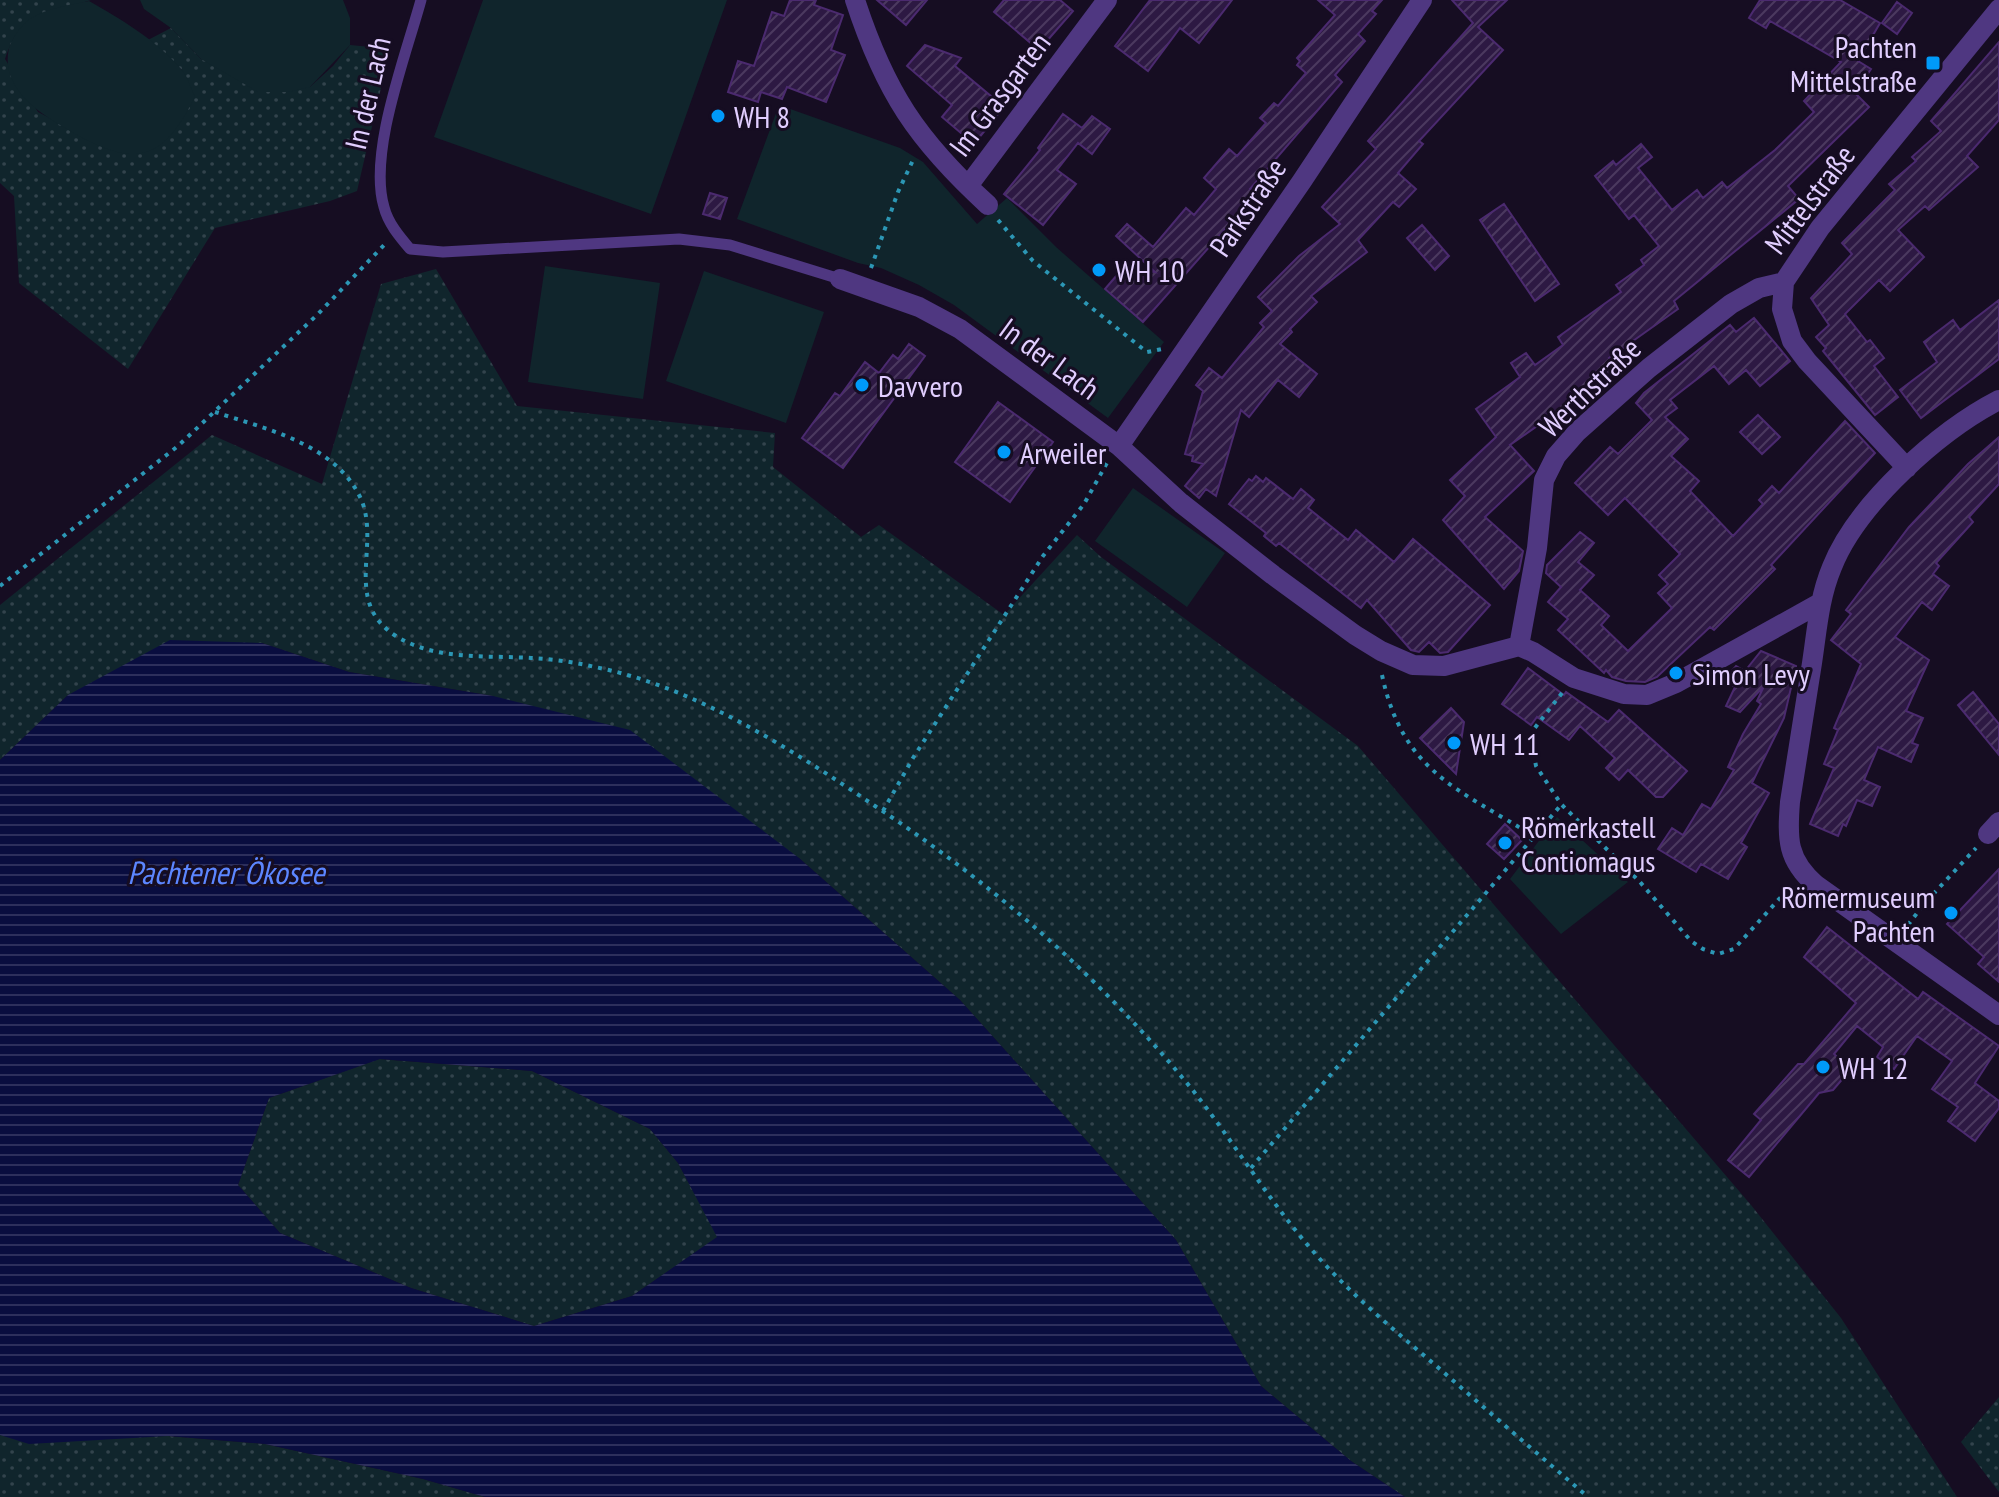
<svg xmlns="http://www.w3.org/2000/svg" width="1999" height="1497" viewBox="0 0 1999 1497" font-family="'PT Sans Narrow',sans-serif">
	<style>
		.grass { fill: url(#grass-dots) }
		.green { fill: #10252c }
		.water { fill: url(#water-rules); fill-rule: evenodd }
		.building { fill: url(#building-hatch); stroke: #4b2a6f; stroke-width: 2 }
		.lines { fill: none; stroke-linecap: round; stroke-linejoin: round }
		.path { stroke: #2c97b5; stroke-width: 4; stroke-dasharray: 4 6; stroke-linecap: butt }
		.service { stroke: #4f3781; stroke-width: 11 }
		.minor { stroke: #4f3781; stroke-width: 20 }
		.poi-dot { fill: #009af9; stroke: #160d22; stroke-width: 3 }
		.labels { text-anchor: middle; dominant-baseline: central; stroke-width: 6; stroke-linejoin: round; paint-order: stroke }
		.poi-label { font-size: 30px; fill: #e1ceff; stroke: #160d22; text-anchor: start }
		.street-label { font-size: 30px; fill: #e1ceff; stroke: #160d22 }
		.water-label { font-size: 32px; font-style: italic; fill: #5c86ff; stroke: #160d22 }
	</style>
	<defs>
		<pattern id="grass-dots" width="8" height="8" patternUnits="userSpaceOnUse" patternTransform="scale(2)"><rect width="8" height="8" fill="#10252c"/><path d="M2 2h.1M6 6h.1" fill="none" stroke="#32434c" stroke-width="1.8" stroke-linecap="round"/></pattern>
		<pattern id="water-rules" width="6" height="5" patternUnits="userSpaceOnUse" patternTransform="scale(2)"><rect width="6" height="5" fill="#090d3f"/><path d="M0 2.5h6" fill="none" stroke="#2d2f5c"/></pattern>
		<pattern id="building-hatch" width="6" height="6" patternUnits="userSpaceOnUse" patternTransform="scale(2)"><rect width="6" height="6" fill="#2d1943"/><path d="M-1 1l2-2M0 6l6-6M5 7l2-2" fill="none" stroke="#4b395f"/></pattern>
	</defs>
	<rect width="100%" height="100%" fill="#160d22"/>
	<!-- grass -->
	<path class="grass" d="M0,0H91C47,15 23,7 5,59L38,112L107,148L182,70L148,40L171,28L201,59L310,87L333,66L350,45L390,49L357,191L330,201L215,228L128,369L19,283L14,196L0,183Z
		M436,269L517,406L775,433L773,467L861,537L879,525L1004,615L1077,535L1101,557L1358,746L1751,1205L1841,1318L1957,1497H1405L1351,1461L1261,1386L1176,1240L960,1000L799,858L493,696L349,672L262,643L68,695L0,760V605L212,435L322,484L381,284Z
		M379,1059L532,1071L650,1129L678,1163L718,1237L632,1296L534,1326L411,1288L280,1233L238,1185L269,1098Z
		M1999,1397V1492L1961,1442Z
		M0,1435L168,1436L265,1444L423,1479L485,1497H0Z"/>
	<!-- green -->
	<path class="green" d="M140,0H343L350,18V45L310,87L288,92H258L201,59L171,28L144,9Z
		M483,0H727L651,214L434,137Z
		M89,1C119,18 159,42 181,69C187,76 191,88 195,97C182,121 166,152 136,154C113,155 85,140 67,129C37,112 0,87 9,48C13,37 20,26 30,19C47,8 70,5 89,1Z
		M779,105L900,148L923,162L977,224L1007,198L1056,247L1164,342L1108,418L954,305L919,285L881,268L858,263L737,219Z
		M545,266L660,283L643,399L528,382Z
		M704,271L824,312L786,423L666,381Z
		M1133,488L1225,553L1187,607L1095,541Z
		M1557,817L1628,882L1561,934L1510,879Z"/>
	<!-- water -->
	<path class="water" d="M170,640L262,643L349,672L493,696L630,730L799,858L960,1000L1176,1240L1261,1386L1351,1461L1405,1497H485L423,1479L265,1444L168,1436L29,1444L0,1435V760L68,695ZM380,1059L532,1071L650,1129L678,1163L717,1237L632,1296L534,1326L411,1288L280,1233L238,1185L269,1098Z"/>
	<!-- building -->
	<path class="building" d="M790,0H816L814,5L843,15L831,50L845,55L826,102L787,87L782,99L761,92L758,102L728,92L738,61L754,66L772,12L784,16Z
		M877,0H927L906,25Z
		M1004,0H1060L1073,11L1039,50L994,12Z
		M1150,0H1232L1199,43L1180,28L1148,71L1115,46Z
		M1318,0H1382L1372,11L1376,14L1358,34L1365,41L1335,75L1342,82L1250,189L1256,194L1143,322L1105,289L1123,268L1155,272L1116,236L1127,224L1153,247L1186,208L1194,215L1216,189L1204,178L1229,149L1237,156L1266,123L1260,118L1274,103L1278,106L1306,73L1297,65L1300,61L1297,58L1335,15Z
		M1452,0H1507L1478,27L1503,50L1419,141L1423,144L1398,173L1416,189L1399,207L1393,202L1358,240L1367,252L1311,296L1317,302L1290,329L1292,332L1280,344L1317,374L1299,397L1278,380L1249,417L1241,410L1216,496L1206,489L1199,498L1185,486L1203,464L1192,461L1193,456L1185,454L1203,391L1196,385L1209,368L1222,378L1264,327L1260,323L1272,311L1258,297L1299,256L1340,224L1322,207L1376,149L1368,141L1473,23Z
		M1760,0H1840L1880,23L1858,61L1871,69L1855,93L1869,107L1788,186L1799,199L1674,301L1678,309L1609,358L1617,370L1510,445L1534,471L1485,517L1523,551L1519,571L1504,589L1443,520L1465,496L1450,480L1496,437L1476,409L1520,377L1511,363L1526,353L1535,365L1563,345L1558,337L1621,292L1616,285L1644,265L1641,260L1659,246L1634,215L1629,219L1595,176L1613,161L1616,165L1641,144L1652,157L1638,168L1672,210L1697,190L1703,198L1722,182L1727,188L1775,150L1814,112L1804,101L1841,62L1770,21L1766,28L1749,18Z
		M1897,2L1912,13L1897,34L1882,23Z
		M1999,42V120L1967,156L1978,167L1929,210L1925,206L1898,230L1924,257L1890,291L1879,280L1845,314L1867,342L1870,340L1884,358L1874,366L1898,397L1875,415L1823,351L1826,348L1816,337L1829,325L1811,298L1852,254L1842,243L1895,190L1889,184L1916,161L1912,157L1941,131L1931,121Z
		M925,45L961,58L955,66L1004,107L974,144L942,117L952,105L907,66Z
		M1063,114L1082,128L1092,116L1110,129L1092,154L1078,143L1057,170L1076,184L1043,225L1004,194L1040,150L1038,148Z
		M710,193L727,198L720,219L703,214Z
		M1504,204L1559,284L1535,301L1480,220Z
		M1422,225L1449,256L1435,270L1407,238Z
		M1999,300V359L1921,418L1900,390L1937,362L1924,342L1953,320L1960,330Z
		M1754,318L1790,361L1760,386L1746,370L1729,384L1714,366L1670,400L1677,408L1665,417L1688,439L1671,456L1699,481L1690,491L1733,536L1763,504L1759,500L1772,486L1779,493L1845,421L1875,453L1771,565L1775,569L1714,630L1710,627L1657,677L1645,682L1626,681L1612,677L1606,670L1604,673L1558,630L1568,619L1548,602L1561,587L1546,573L1547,565L1580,532L1594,543L1578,562L1594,575L1580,590L1609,616L1601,625L1628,651L1672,608L1658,593L1668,584L1659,575L1680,554L1625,498L1608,515L1575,483L1610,447L1618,454L1652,420L1636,403L1644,393L1730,325L1736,332Z
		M909,344L925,356L843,468L802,438L835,393L840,396L865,362L879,373L893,355L898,359Z
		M998,402L1053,442L1010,502L955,462Z
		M1758,415L1780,437L1762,454L1740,432Z
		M1999,437V484L1969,517L1973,522L1936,563L1939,566L1933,574L1949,586L1932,610L1922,602L1895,637L1929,660L1906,711L1923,718L1912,743L1918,745L1911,762L1878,747L1864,780L1880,787L1872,806L1857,800L1846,826L1843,824L1838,836L1810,824L1834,768L1824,764L1838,730L1834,728L1861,664L1831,640L1851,614L1846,610L1909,527L1968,464Z
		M1256,476L1263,482L1266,478L1293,499L1301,489L1314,500L1308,508L1348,540L1356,530L1394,562L1413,539L1490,605L1448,652L1440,653L1429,642L1419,652L1411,650L1367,600L1361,608L1279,543L1276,546L1264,536L1266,533L1229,504L1249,479L1252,481Z
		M1761,651L1796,666L1784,718L1752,783L1769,793L1741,843L1747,847L1728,879L1701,864L1696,872L1658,849L1672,828L1683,835L1702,804L1711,809L1734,770L1728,767L1743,734L1761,704L1757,701L1764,686L1740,712L1726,706L1735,687L1724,680L1736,666L1745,671Z
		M1528,668L1564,695L1566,692L1608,722L1619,710L1687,771L1663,797H1656L1628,770L1619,780L1606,768L1615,758L1580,726L1569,740L1537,717L1531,725L1502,704Z
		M1973,692L1999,724V755L1958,705Z
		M1451,708L1464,722L1456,774L1420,738Z
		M1505,824L1522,840L1504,859L1487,844Z
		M1999,869V982L1978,964L1984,957L1947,924Z
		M1827,927L1918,999L1923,992L1999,1046L1975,1083L1999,1101V1108L1975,1141L1948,1121L1958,1107L1932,1089L1952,1061L1917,1036L1894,1069L1877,1057L1883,1047L1857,1026L1834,1054L1851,1069L1833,1090L1819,1093L1749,1177L1728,1160L1761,1120L1754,1114L1798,1064H1804L1856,1003L1804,957Z"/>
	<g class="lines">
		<!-- path -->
		<path class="path" d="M998,220L1033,261L1138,345L1147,352L1162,349
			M871,268L898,192L914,158
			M215,412C266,429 336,444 361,499C381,545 342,602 396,636C436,661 486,655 531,658C552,659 574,662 595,667C695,687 791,749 875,806C994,885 1100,977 1191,1088C1235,1143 1271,1205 1319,1258C1356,1299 1399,1334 1441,1370C1490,1413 1539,1455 1588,1497
			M0,586L178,446L318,314L386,243
			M1382,675C1403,773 1459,789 1535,837
			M1562,693L1534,729L1532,744L1536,766L1561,804L1640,882L1691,941L1703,949L1718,954L1734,949L1790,887
			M883,811L913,758L1043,556L1084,504L1108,461
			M1908,925L1924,904L1976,848
			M1251,1168L1561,805"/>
		<!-- service -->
		<path class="service" d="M421,0C406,55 368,153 384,207C388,223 399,236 410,249L443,252L679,239L730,245L840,279"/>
		<!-- minor -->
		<path class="minor" d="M855,0C885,92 917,140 988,205
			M968,186L1107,0
			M840,279L919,307L960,329L1119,446L1181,503L1273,575L1355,635L1381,651L1413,665L1444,666L1519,646L1533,652L1574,678L1624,694L1647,695L1676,683L1820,603
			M1999,400C1939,431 1857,504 1832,567C1819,598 1817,630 1812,663C1805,709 1797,756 1790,802C1787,839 1787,860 1816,885L1999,1015
			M1119,446L1302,181L1422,0
			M1907,468L1807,361L1792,341L1782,309L1784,282L1820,228L1999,9
			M1519,646L1537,548L1544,480L1556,456L1577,432L1649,368L1731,304L1759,288L1784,282
			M1988,834L1999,822"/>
	</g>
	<!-- markers -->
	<g class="poi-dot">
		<rect x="1925" y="55" width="16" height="16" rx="4"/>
		<circle cx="718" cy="116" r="8"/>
		<circle cx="1099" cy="270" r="8"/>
		<circle cx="862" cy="385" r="8"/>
		<circle cx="1004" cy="452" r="8"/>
		<circle cx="1676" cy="673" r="8"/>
		<circle cx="1454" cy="743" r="8"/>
		<circle cx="1505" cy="843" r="8"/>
		<circle cx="1951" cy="913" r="8"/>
		<circle cx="1823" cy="1067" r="8"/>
	</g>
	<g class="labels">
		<!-- poi labels -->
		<g class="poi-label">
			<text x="1917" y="46" text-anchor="end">Pachten<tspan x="1917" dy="34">Mittelstraße</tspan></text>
			<text x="734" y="116">WH 8</text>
			<text x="1115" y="270">WH 10</text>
			<text x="878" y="385">Davvero</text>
			<text x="1020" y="452">Arweiler</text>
			<text x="1692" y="673">Simon Levy</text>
			<text x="1470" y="743">WH 11</text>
			<text x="1521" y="826">Römerkastell<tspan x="1521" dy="34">Contiomagus</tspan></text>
			<text x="1935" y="896" text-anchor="end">Römermuseum<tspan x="1935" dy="34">Pachten</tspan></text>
			<text x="1839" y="1067">WH 12</text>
		</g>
		<!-- street labels -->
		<g class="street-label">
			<text transform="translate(367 93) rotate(-77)">In der Lach</text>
			<text transform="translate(999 94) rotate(-53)">Im Grasgarten</text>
			<text transform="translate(1809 199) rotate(-53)">Mittelstraße</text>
			<text transform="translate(1247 207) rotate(-56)">Parkstraße</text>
			<text transform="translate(1050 358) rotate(36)">In der Lach</text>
			<text transform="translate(1589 387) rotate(-44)">Werthstraße</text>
		</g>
		<!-- water labels -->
		<g class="water-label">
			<text x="226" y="872">Pachtener Ökosee</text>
		</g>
	</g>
</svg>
